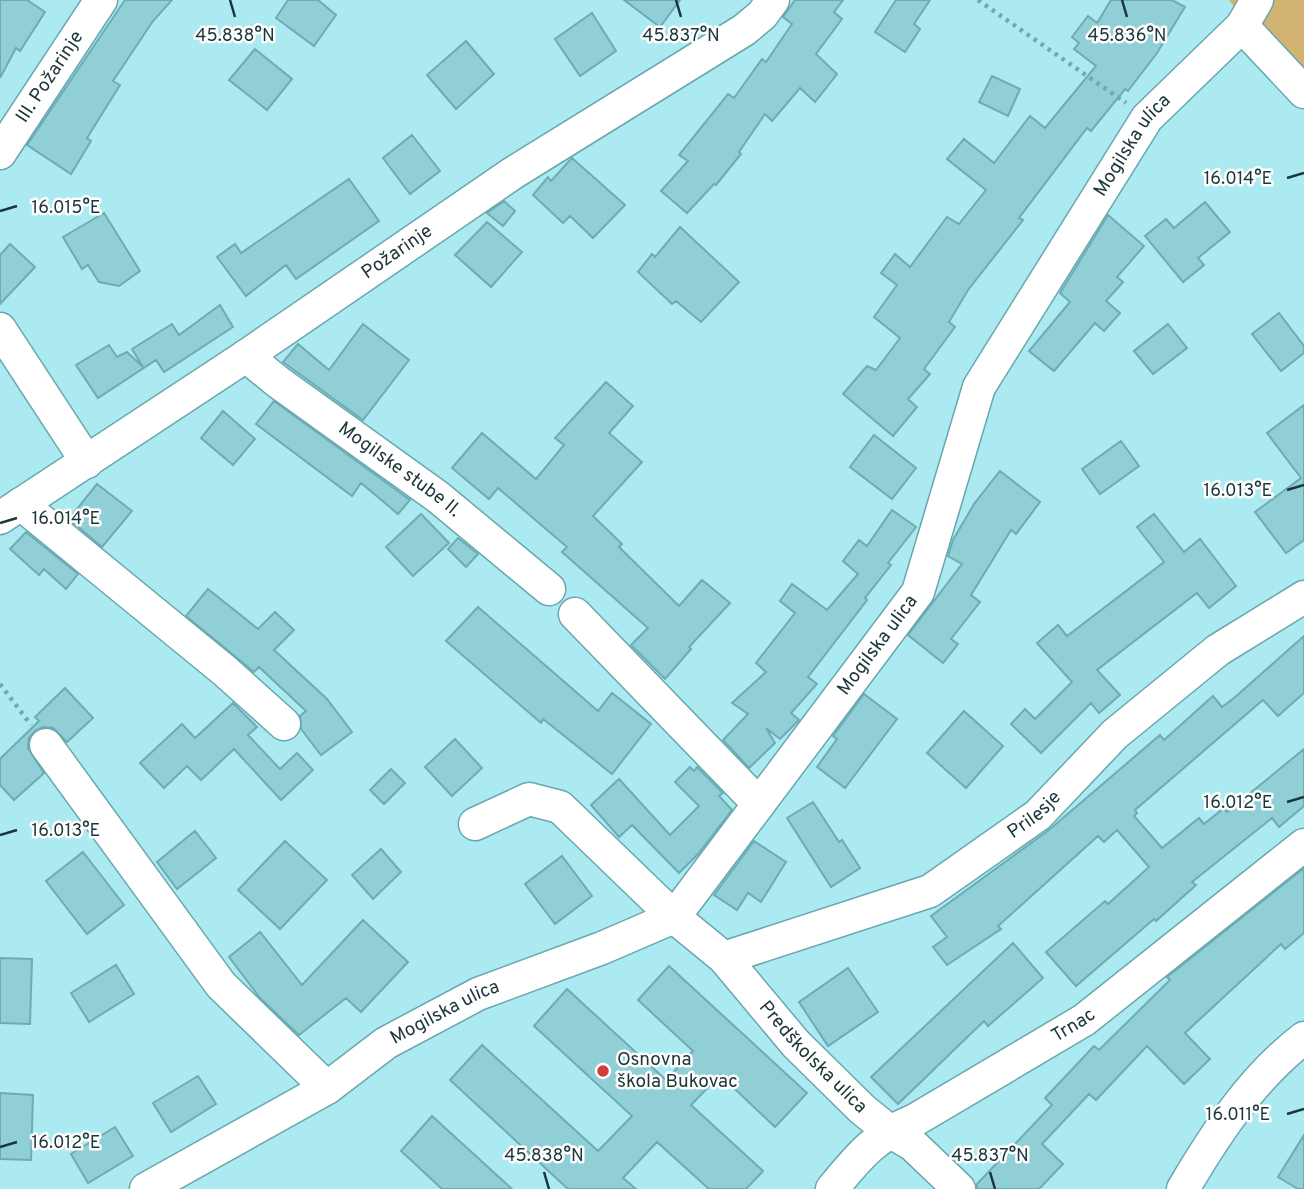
<svg xmlns="http://www.w3.org/2000/svg" width="1304" height="1189" viewBox="0 0 1304 1189" font-family="Overpass,sans-serif">
	<style>
		.green { fill: #d2b371 }
		.building { fill: #91cfd7; stroke: #6dacb2; stroke-width: 2 }
		.lines { fill: none; stroke-linecap: round; stroke-linejoin: round }
		.minor-casing { stroke: #69a7ae; stroke-width: 35 }
		.path { stroke: #76a7ac; stroke-width: 4.5; stroke-dasharray: 3.5 5; stroke-linecap: butt }
		.minor { stroke: #fff; stroke-width: 32 }
		.ticks { fill: none; stroke: #1c3639; stroke-width: 2.5 }
		.poi-dot { fill: #cd3e3e; stroke: #fefefe; stroke-width: 2.5 }
		.labels { text-anchor: middle; dominant-baseline: central; stroke-width: 5; stroke-linejoin: round; paint-order: stroke }
		.street-label { font-size: 19px; fill: #1c3639; stroke: #fefefe }
		.poi-label { font-size: 19px; fill: #1c3639; stroke: #fefefe; text-anchor: start }
		.ticks-label { font-size: 18px; text-anchor: middle; fill: #1c3639; stroke: #fefefe; stroke-width: 5; stroke-linejoin: round; paint-order: stroke }
	</style>
	<rect width="100%" height="100%" fill="#abeaf1"/>
	<!-- green -->
	<path class="green" d="M1229,0H1304V99Z"/>
	<!-- building -->
	<path class="building" d="M0,0H27L45,12L20,51L16,48L0,78Z
		M125,0H172L153,21L113,81L120,85L87,138L91,141L71,174L27,145Z
		M288,0H318L336,15L314,46L276,18Z
		M624,0H680L660,27Z
		M795,0H843L834,12L842,19L816,54L837,74L815,102L800,88L772,121L765,114L739,152L741,154L716,185L714,184L687,213L661,191L688,161L679,155L728,94L734,98L762,59L766,62L792,24L783,17Z
		M896,0H930L914,24L920,29L905,52L875,32Z
		M1111,0H1172L1185,7L1157,53L1128,91L1125,89L1091,131L1087,128L1019,218L1023,220L968,290L949,322L955,327L924,369L930,374L908,399L917,407L893,436L843,394L867,366L876,370L900,338L874,317L897,285L881,273L895,254L910,267L947,217L959,224L986,190L947,159L964,139L994,163L1030,116L1045,128L1096,66L1074,49L1079,43L1072,37L1088,16L1097,23Z
		M592,13L616,51L580,76L555,39Z
		M466,41L494,74L456,109L427,75Z
		M255,49L292,79L267,110L229,80Z
		M992,76L1020,89L1008,116L979,102Z
		M412,135L440,171L410,194L383,158Z
		M572,158L625,205L593,238L570,216L563,223L533,195L548,177L551,181Z
		M349,179L379,221L296,279L286,265L246,296L217,257L235,244L241,253Z
		M504,201L515,211L503,226L487,213Z
		M1205,202L1230,232L1198,258L1204,265L1183,282L1145,236L1166,219L1174,228Z
		M104,213L140,271L119,286L99,282L88,265L82,269L63,237Z
		M1108,215L1144,246L1117,277L1123,282L1106,301L1120,313L1104,331L1095,323L1054,371L1029,351L1070,302L1060,293Z
		M487,222L522,252L491,287L455,255Z
		M680,227L739,282L701,322L676,301L672,304L638,272L652,254L655,257Z
		M10,244L35,267L0,304V255Z
		M220,305L233,327L164,372L156,360L98,398L76,365L109,345L117,357L127,352L143,367L132,349L172,324L179,335Z
		M1279,313L1304,346V353L1281,371L1252,334Z
		M363,324L409,360L363,420L283,362L298,344L329,370Z
		M1168,324L1187,348L1153,374L1134,351Z
		M606,382L633,406L609,433L642,462L593,516L622,544L619,547L679,606L702,580L730,603L689,647L691,649L665,679L631,645L648,628L562,552L567,547L498,488L489,499L452,468L482,433L536,479L564,445L555,438Z
		M274,401L410,500L398,514L361,483L352,496L256,424Z
		M1304,405V540L1286,553L1255,512L1301,478L1267,433Z
		M223,411L255,439L233,465L201,438Z
		M874,435L916,468L892,499L850,467Z
		M1121,441L1139,466L1100,494L1082,469Z
		M1000,471L1040,502L1016,534L1011,530L971,595L980,602L951,639L958,644L943,663L908,635L962,564L948,556L953,540L974,504Z
		M97,484L132,511L102,547L69,519Z
		M892,510L916,527L888,563L891,565L865,598L867,600L808,677L817,684L791,713L799,720L780,739L766,728L775,743L749,768L723,740L748,714L732,703L766,672L756,663L795,613L780,601L792,584L827,610L858,574L843,561L859,540L867,546Z
		M421,514L449,543L413,576L386,547Z
		M1154,514L1184,552L1200,539L1236,586L1209,608L1197,593L1097,670L1120,695L1099,713L1091,703L1041,753L1011,724L1025,709L1035,719L1072,682L1037,643L1058,625L1067,636L1164,562L1137,527Z
		M26,532L78,574L66,589L44,569L39,575L10,549Z
		M458,538L478,554L466,567L448,549Z
		M208,589L258,629L275,612L294,630L274,650L327,699L352,732L321,755L301,729L300,716L306,711L259,667L254,672L186,616Z
		M478,607L598,711L612,693L651,724L612,774L543,719L541,723L446,641Z
		M1304,636V693L1278,716L1263,700L1135,810L1137,813L1134,816L1162,848L1199,818L1204,824L1224,808L1227,812L1304,749V806L1279,827L1272,818L1192,882L1196,885L1156,921L1154,919L1076,986L1046,952L1105,901L1108,904L1149,867L1117,830L1104,842L1098,836L998,926L1001,929L947,965L933,947L947,937L931,916L1049,830L1160,735L1164,740L1213,696L1222,707L1234,698Z
		M65,688L93,718L67,742L53,728L43,727L35,731L29,738L28,748L44,773L14,800L0,785V759L39,721L35,717Z
		M864,694L897,719L845,788L817,767L837,739L833,736Z
		M233,703L257,727L248,735L280,769L297,753L313,770L281,800L234,749L201,780L187,766L164,788L140,763L182,724L195,738Z
		M964,711L1003,746L966,788L927,753Z
		M455,739L482,768L452,796L425,767Z
		M690,767L694,771L697,767L723,793L719,796L732,810L698,854L679,873L632,825L619,837L591,805L619,779L670,835L699,806L675,782Z
		M391,769L405,783L384,804L370,790Z
		M813,802L839,842L842,840L860,868L831,887L787,818Z
		M195,831L216,858L177,889L157,862Z
		M285,841L327,880L280,929L238,890Z
		M754,841L786,862L761,902L748,893L737,910L714,895Z
		M381,849L401,872L373,899L352,875Z
		M83,852L124,905L87,934L46,881Z
		M562,856L592,896L555,924L525,884Z
		M1304,868V933L1285,949L1281,944L1185,1033L1210,1059L1184,1084L1147,1046L1096,1100L1089,1094L1042,1144L1063,1164L1039,1189H977V1184L1052,1105L1045,1098L1094,1046L1099,1050L1170,980L1167,977Z
		M363,920L408,962L361,1012L346,998L299,1035L260,998L229,957L260,932L302,985Z
		M1013,943L1043,978L988,1026L984,1021L898,1104L871,1077Z
		M0,958L32,959L30,1024L0,1023Z
		M116,965L134,994L89,1022L71,993Z
		M669,966L807,1093L775,1127L720,1075L691,1105L763,1171L746,1189H709L657,1142L623,1178L636,1189H568L450,1080L482,1045L598,1151L632,1116L534,1026L567,989L666,1080L693,1051L638,1000Z
		M848,968L878,1012L828,1046L799,1002Z
		M198,1076L216,1104L171,1132L153,1103Z
		M0,1093L33,1095L31,1160L0,1159Z
		M432,1116L512,1189H442L401,1151Z
		M115,1127L133,1156L88,1183L71,1154Z
		M1304,1135V1189H1298L1278,1177Z"/>
	<g class="lines">
		<defs>
			<g id="minor">
				<path d="M1242,26L1304,92"/>
				<path id="s1" d="M0,153L101,0"/>
				<path d="M0,329L87,462"/>
				<path id="s2" d="M246,356L278,382L438,497L549,589"/>
				<path d="M21,504L225,671L284,724"/>
				<path id="s3" d="M0,518L246,356L513,173L744,30L762,15L773,0"/>
				<path d="M575,614L759,804"/>
				<path d="M46,745L221,985L327,1088"/>
				<path id="s4" d="M475,824L529,799L560,807L674,917L724,958L796,1044L862,1109L889,1131L913,1145L959,1189"/>
				<path id="s5" d="M724,958L930,891L1038,815L1115,734L1218,650L1304,597"/>
				<path id="s6" d="M146,1189L327,1088L386,1043L478,994L602,948L674,917L918,592L979,387L1147,118L1242,26L1257,0"/>
				<path id="s7" d="M832,1189C860,1155 874,1137 915,1120L1084,1020L1304,845"/>
				<path d="M1183,1189C1216,1133 1252,1078 1304,1038"/>
			</g>
		</defs>
		<!-- minor casing -->
		<use href="#minor" class="minor-casing"/>
		<!-- path -->
		<path class="path" d="M978,0L1126,103
			M0,684L31,725"/>
		<!-- minor -->
		<use href="#minor" class="minor"/>
	</g>
	<!-- ticks -->
	<path class="ticks" d="M230,0L235,17M676,0L681,17M1122,0L1127,17M1287,178L1304,173M0,211L17,206M1287,490L1304,485M0,523L17,518M1287,802L1304,797M0,835L17,830M1287,1114L1304,1109M0,1147L17,1142M544,1172L549,1189M990,1172L995,1189"/>
	<!-- markers -->
	<circle class="poi-dot" cx="603" cy="1071" r="7"/>
	<g class="labels">
		<!-- street labels -->
		<g class="street-label">
			<text stroke="none"><textPath href="#s1" startOffset="91">III. Požarinje</textPath></text>
			<text stroke="none"><textPath href="#s6" startOffset="1503">Mogilska ulica</textPath></text>
			<text stroke="none"><textPath href="#s3" startOffset="478">Požarinje</textPath></text>
			<text stroke="none"><textPath href="#s2" startOffset="191">Mogilske stube II.</textPath></text>
			<text stroke="none"><textPath href="#s6" startOffset="936">Mogilska ulica</textPath></text>
			<text stroke="none"><textPath href="#s5" startOffset="346">Prilesje</textPath></text>
			<text stroke="none"><textPath href="#s6" startOffset="348">Mogilska ulica</textPath></text>
			<text stroke="none"><textPath href="#s7" startOffset="294">Trnac</textPath></text>
			<text stroke="none"><textPath href="#s4" startOffset="448">Predškolska ulica</textPath></text>
		</g>
		<!-- poi labels -->
		<g class="poi-label">
			<text x="617" y="1060">Osnovna<tspan x="617" dy="22">škola Bukovac</tspan></text>
		</g>
	</g>
	<g class="ticks-label">
		<text x="235" y="41">45.838°N</text>
		<text x="681" y="41">45.837°N</text>
		<text x="1127" y="41">45.836°N</text>
		<text x="1238" y="184">16.014°E</text>
		<text x="66" y="213">16.015°E</text>
		<text x="1238" y="496">16.013°E</text>
		<text x="66" y="524">16.014°E</text>
		<text x="1238" y="808">16.012°E</text>
		<text x="66" y="836">16.013°E</text>
		<text x="1238" y="1120">16.011°E</text>
		<text x="66" y="1148">16.012°E</text>
		<text x="544" y="1161">45.838°N</text>
		<text x="990" y="1161">45.837°N</text>
	</g>
</svg>
